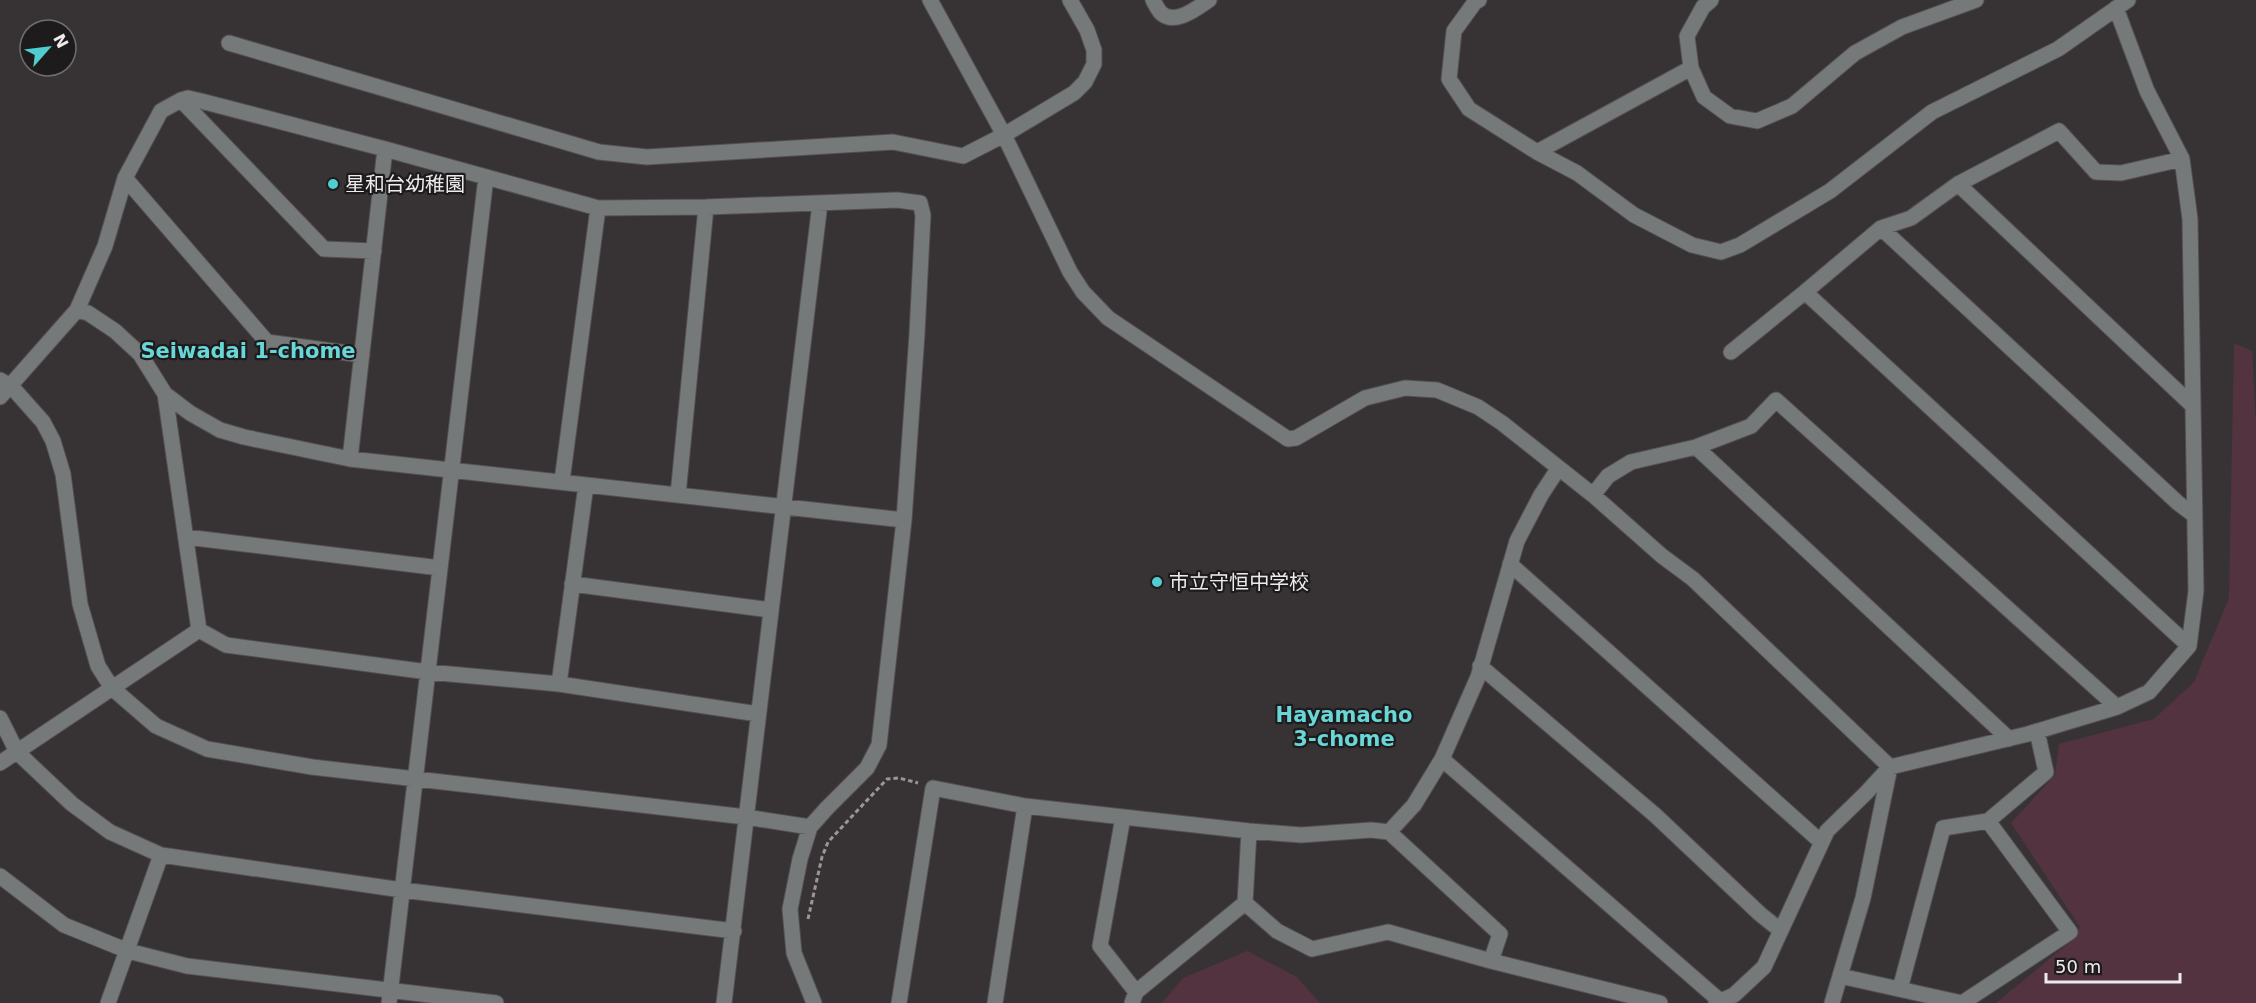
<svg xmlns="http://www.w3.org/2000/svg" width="2256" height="1003" viewBox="0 0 2256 1003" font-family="'DejaVu Sans','Noto Sans JP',sans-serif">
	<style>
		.green { fill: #543340 }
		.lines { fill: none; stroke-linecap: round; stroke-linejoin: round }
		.minor-casing { stroke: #545051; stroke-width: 17 }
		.path { stroke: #9b9798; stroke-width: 3; stroke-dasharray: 4.5 3; stroke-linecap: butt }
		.minor { stroke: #767979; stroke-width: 15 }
		.poi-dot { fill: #52cdcf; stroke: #1d1b1c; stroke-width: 2 }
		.labels { text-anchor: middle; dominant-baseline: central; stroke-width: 4.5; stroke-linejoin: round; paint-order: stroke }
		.poi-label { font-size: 20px; fill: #eeebec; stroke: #1d1b1c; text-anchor: start }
		.neighbourhood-label { font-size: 21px; font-weight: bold; fill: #69d6d8; stroke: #1d1b1c }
	</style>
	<rect width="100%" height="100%" fill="#373334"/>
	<!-- green -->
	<path class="green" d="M2234,343L2252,351L2256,422V1003H1996L2070,942L2080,927L2011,823L2055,775L2059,744L2154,719L2194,682L2229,598Z
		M1247,951L1297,977L1320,1003H1162L1183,978Z"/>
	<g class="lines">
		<defs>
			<path id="minor" d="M930,0L1004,135L1070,272L1083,292L1108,318L1288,439L1296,438L1365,398L1405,388L1437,390L1478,407L1502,423L1593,495L1662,556L1693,579L1890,767
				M1153,0C1155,4 1158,10 1161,13C1175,26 1197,8 1209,0
				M1479,0L1475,2L1454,31L1449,79L1469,109L1537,152L1577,173L1634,215L1692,245L1721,252L1740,245L1830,191L1932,112L2058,49L2128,0
				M1711,0L1703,7L1687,36L1691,68L1704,97L1730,116L1757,121L1792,106L1855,53L1902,27L1976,0
				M229,43L599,152L647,157L893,142L963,156L1004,135L1074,93L1085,82L1094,64V50L1087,30L1070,0
				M181,100L324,249L374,251
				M1537,152L1691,68
				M2182,159L2121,173L2096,172L2059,131L1958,184L1911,218L1881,228L1805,292L2189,646
				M125,178L267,342L362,355
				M1958,184L2192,405
				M1881,228L2178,503L2194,515
				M77,310L88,313L115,331L140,354L165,394L190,413L220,430L244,437L350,459L904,520
				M1731,352L1805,292
				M0,380L11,386L43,422L53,441L63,474L80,604L98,666L112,688L156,726L207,749L312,767L746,817L810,827
				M165,394L199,630
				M0,397L77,310L105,246L125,178L161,111L181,100L188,98L201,101L385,149L598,208L706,207L897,200L920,203L923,215L917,334L904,520L879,745L867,768L827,808L810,827L800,859L790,909L794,953L814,1003
				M1696,447L2009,739
				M350,459L385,149
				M562,481L598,208
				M678,495L706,207
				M1593,495L1608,476L1631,462L1696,447L1751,426L1776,400L2117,707
				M186,537L440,568
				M1510,564L1821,842
				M572,584L771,610
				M199,630L226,645L428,672L559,684L758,714
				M1480,666L1655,815L1760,914L1780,930
				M559,684L586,485
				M0,718L17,752L72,804L110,832L161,855L402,890L734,931
				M1442,759L1720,1001
				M0,763L199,630
				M1123,817L1100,946L1136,992
				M1988,821L2046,772L2037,731
				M1389,832L1414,805L1442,759L1478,677L1517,541L1541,495L1558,469
				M0,876L64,925L128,951L187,966L496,1003
				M1245,903L1277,931L1312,949L1388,932L1491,961L1660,1003
				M1840,976L1962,1003L2070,932L1988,821L1943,828L1900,989
				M108,1003L161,855
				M389,1003L486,177
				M724,1003L820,203
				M899,1003L933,788L1025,806L1249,831L1301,835L1371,830L1389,832L1500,934L1491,961
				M995,1003L1025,806
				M1132,1003L1136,992L1245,903L1249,831
				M1716,1003L1734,995L1764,967L1827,831L1866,793L1890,767L2028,734L2117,707L2149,692L2189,646L2196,591L2190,219L2182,159L2147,91L2116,8
				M1832,1003L1863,898L1890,767"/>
		</defs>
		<!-- minor casing -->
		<use href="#minor" class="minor-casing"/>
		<!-- path -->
		<path class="path" d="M808,919L822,857L828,842L887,779L899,778L918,783"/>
		<!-- minor -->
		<use href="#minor" class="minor"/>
	</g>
	<!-- markers -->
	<g class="poi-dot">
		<circle cx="333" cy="184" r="6"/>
		<circle cx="1157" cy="582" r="6"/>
	</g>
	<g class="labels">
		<!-- poi labels -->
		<g class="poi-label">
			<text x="345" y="184">星和台幼稚園</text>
			<text x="1169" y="582">市立守恒中学校</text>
		</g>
		<!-- neighbourhood labels -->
		<g class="neighbourhood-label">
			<text x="248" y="351">Seiwadai 1-chome</text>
			<text x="1344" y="715">Hayamacho<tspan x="1344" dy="24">3-chome</tspan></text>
		</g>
	</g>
	<!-- north arrow -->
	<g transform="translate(48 48) rotate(62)"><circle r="28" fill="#1d1b1c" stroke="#716e6f" stroke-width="1.5"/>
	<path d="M0-4.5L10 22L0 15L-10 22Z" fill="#52cdcf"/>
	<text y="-9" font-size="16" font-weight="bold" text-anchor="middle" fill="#eeebec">N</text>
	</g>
	<!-- scale -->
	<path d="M2046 973v9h134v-9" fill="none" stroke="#eeebec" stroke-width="3"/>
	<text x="2055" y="973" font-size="18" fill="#eeebec" stroke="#1d1b1c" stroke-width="4.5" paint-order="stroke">50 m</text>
</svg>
